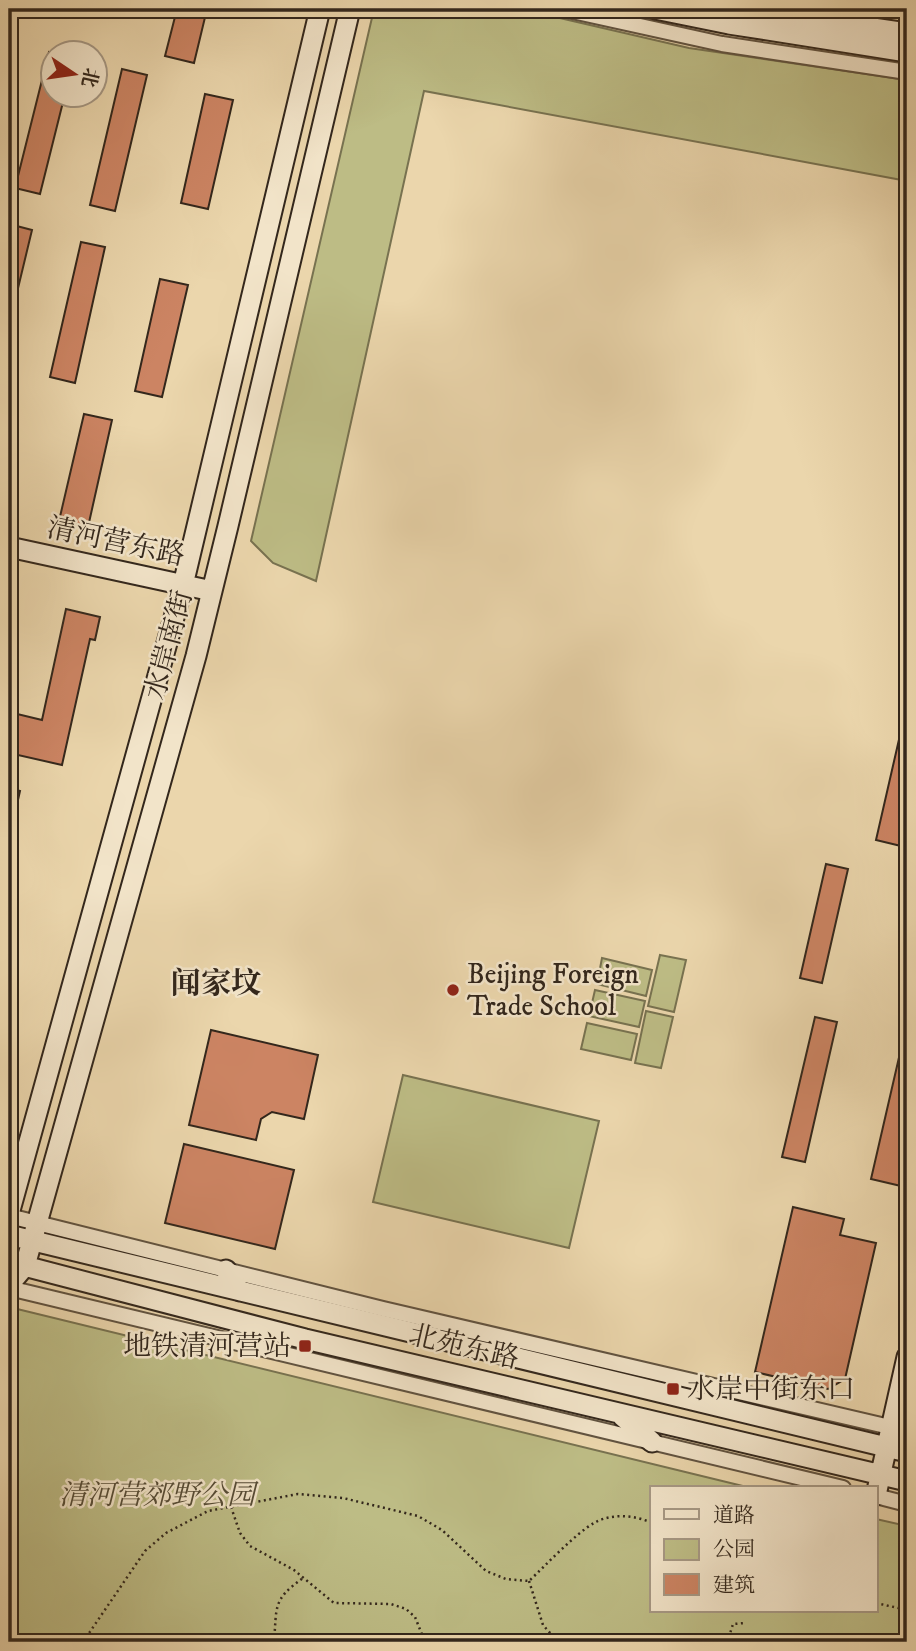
<svg xmlns="http://www.w3.org/2000/svg" width="916" height="1651" viewBox="0 0 916 1651" font-family="'IM FELL DW Pica','Noto Serif SC',serif">
	<style>
		.green { fill: #bdbc85; stroke: #787250; stroke-width: 2 }
		.building { fill: #cc8463; stroke: #33271c; stroke-width: 2 }
		.lines { fill: none; stroke-linecap: round; stroke-linejoin: round }
		.street-casing { stroke: #615340; stroke-width: 18 }
		.secondary-casing { stroke: #33271c; stroke-width: 23 }
		.path { stroke: #33271c; stroke-width: 2.5; stroke-dasharray: 2 3.5; stroke-linecap: butt }
		.street { stroke: #f2e4c9; stroke-width: 14 }
		.secondary { stroke: #f2e4c9; stroke-width: 19 }
		.poi-dot { fill: #8f2418; stroke: #f2e4c9; stroke-width: 2.5 }
		.labels { text-anchor: middle; dominant-baseline: central; stroke-width: 5; stroke-linejoin: round; paint-order: stroke }
		.street-label { font-size: 28px; fill: #33271c; stroke: #f2e4c9 }
		.poi-label { font-size: 28px; fill: #33271c; stroke: #f2e4c9; text-anchor: start }
		.park-label { font-size: 28px; font-style: italic; fill: #564c36; stroke: #f2e4c9 }
		.neighbourhood-label { font-size: 30px; font-weight: bold; fill: #33271c; stroke: #f2e4c9 }
	</style>
	<rect width="100%" height="100%" fill="#ebd6ac"/>
	<filter id="stains"><feTurbulence type="fractalNoise" baseFrequency=".00286" numOctaves="4"/><feColorMatrix values="0 0 0 0 .2 0 0 0 0 .09 0 0 0 0 .02 0 0 0 .5 -.17"/></filter>
	<radialGradient id="worn" r=".72"><stop offset=".6" stop-color="#630" stop-opacity="0"/><stop offset="1" stop-color="#630" stop-opacity=".3"/></radialGradient>
	<!-- green -->
	<path class="green" d="M374,9H521L689,48L907,80V181L424,91L316,581L273,563L251,541Z
		M660,955L686,960L674,1012L648,1006Z
		M602,958L652,970L646,996L597,984Z
		M595,990L645,1001L639,1027L589,1016Z
		M646,1011L673,1017L661,1068L635,1063Z
		M587,1023L637,1034L631,1060L581,1049Z
		M403,1075L599,1121L569,1248L373,1202Z
		M9,1307L751,1488H652V1611H876V1519L907,1526V1642H9Z"/>
	<!-- building -->
	<path class="building" d="M177,9H207L194,63L165,56Z
		M49,52L52,53V94H65L40,194L15,188Z
		M122,69L147,75L115,211L90,205Z
		M205,94L233,100L208,209L181,203Z
		M9,224L32,230L13,309H9Z
		M81,242L105,247L75,383L50,377Z
		M160,279L188,285L162,397L135,391Z
		M84,414L112,420L88,527L59,521Z
		M66,609L100,617L95,640L90,639L62,765L9,753V712L42,720Z
		M903,722H907V819L901,846L876,840Z
		M9,788L20,791L13,822L9,821Z
		M826,864L848,869L822,983L800,978Z
		M815,1017L837,1022L805,1162L782,1157Z
		M211,1030L318,1055L304,1119L272,1112L261,1119L256,1140L189,1125Z
		M903,1040H907V1159L901,1186L871,1179Z
		M184,1144L294,1170L275,1249L165,1223Z
		M793,1207L844,1219L840,1235L876,1243L845,1379L828,1389L755,1372Z"/>
	<g class="lines">
		<defs>
			<path id="street" d="M563,9L722,44L907,72
				M900,9L907,10
				M862,26L866,9
				M9,1216L383,1309L907,1431
				M9,1288L843,1488
				M876,1496L907,1504"/>
			<path id="secondary" d="M655,9L729,24L907,52
				M743,9L907,33
				M9,547L212,591
				M9,1214L183,585L320,9
				M9,1235L907,1452
				M9,1262L305,1339L907,1481
				M226,1270L240,1291
				M9,1285L25,1266L196,656L228,526L350,9
				M622,1416L652,1442
				M876,1495L907,1357"/>
		</defs>
		<!-- street casing -->
		<use href="#street" class="street-casing"/>
		<!-- secondary casing -->
		<use href="#secondary" class="secondary-casing"/>
		<!-- path -->
		<path class="path" d="M231,1507L240,1533L250,1546L294,1570L334,1603L391,1604L406,1609L415,1617L425,1642
			M529,1581L543,1625L558,1642
			M876,1603L907,1610
			M83,1642L145,1551L166,1533L208,1511L298,1494L343,1498L418,1516L442,1530L486,1571L506,1579L529,1581C546,1565 575,1534 594,1523C611,1513 635,1515 652,1523
			M274,1642C277,1607 272,1600 303,1578
			M730,1642L728,1640L733,1624L745,1623"/>
		<!-- street -->
		<use href="#street" class="street"/>
		<!-- secondary -->
		<use href="#secondary" class="secondary"/>
	</g>
	<!-- markers -->
	<g class="poi-dot">
		<circle cx="453" cy="990" r="7"/>
		<rect x="298" y="1339" width="14" height="14" rx="3.5"/>
		<rect x="666" y="1382" width="14" height="14" rx="3.5"/>
	</g>
	<g class="labels">
		<!-- street labels -->
		<g class="street-label">
			<text transform="translate(116 542) rotate(12)">清河营东路</text>
			<text transform="translate(169 645) rotate(-75)">水岸南街</text>
			<text transform="translate(464 1347) rotate(13)">北苑东路</text>
		</g>
		<!-- poi labels -->
		<g class="poi-label">
			<text x="467" y="974">Beijing Foreign<tspan x="467" dy="32">Trade School</tspan></text>
			<text x="291" y="1346" text-anchor="end">地铁清河营站</text>
			<text x="687" y="1389">水岸中街东口</text>
		</g>
		<!-- park labels -->
		<g class="park-label">
			<text x="157" y="1495">清河营郊野公园</text>
		</g>
		<!-- neighbourhood labels -->
		<g class="neighbourhood-label">
			<text x="216" y="984">闻家坟</text>
		</g>
	</g>
	<!-- margin -->
	<rect width="916" height="1651" fill="none" stroke="#ebd6ac" stroke-width="35"/>
	<rect x="10" y="10" width="895" height="1630" fill="none" stroke="#33271c" stroke-width="3.5"/>
	<rect x="18" y="18" width="881" height="1616" fill="none" stroke="#33271c" stroke-width="2"/>
	<!-- legend -->
	<rect x="650" y="1486" width="228" height="126" fill="#f2e4c9" stroke="#a69884" stroke-width="2"/>
	<rect x="664" y="1509" width="35" height="10" fill="#f2e4c9" stroke="#a69884" stroke-width="2"/>
	<text x="713" y="1522" font-size="21" fill="#33271c">道路</text>
	<rect x="664" y="1539" width="35" height="21" fill="#bdbc85" stroke="#a69884" stroke-width="2"/>
	<text x="713" y="1556" font-size="21" fill="#33271c">公园</text>
	<rect x="664" y="1574" width="35" height="21" fill="#cc8463" stroke="#a69884" stroke-width="2"/>
	<text x="713" y="1592" font-size="21" fill="#33271c">建筑</text>
	<!-- north arrow -->
	<g transform="translate(74 74) rotate(103)"><circle r="33" fill="#f2e4c9" stroke="#a69884" stroke-width="2"/>
	<path d="M0-5L12 26L0 18L-12 26Z" fill="#8f2418"/>
	<text y="-10" font-size="19" font-weight="bold" text-anchor="middle" fill="#33271c">北</text>
	</g>
	<rect width="100%" height="100%" filter="url(#stains)"/>
	<rect width="100%" height="100%" fill="url(#worn)"/>
</svg>
